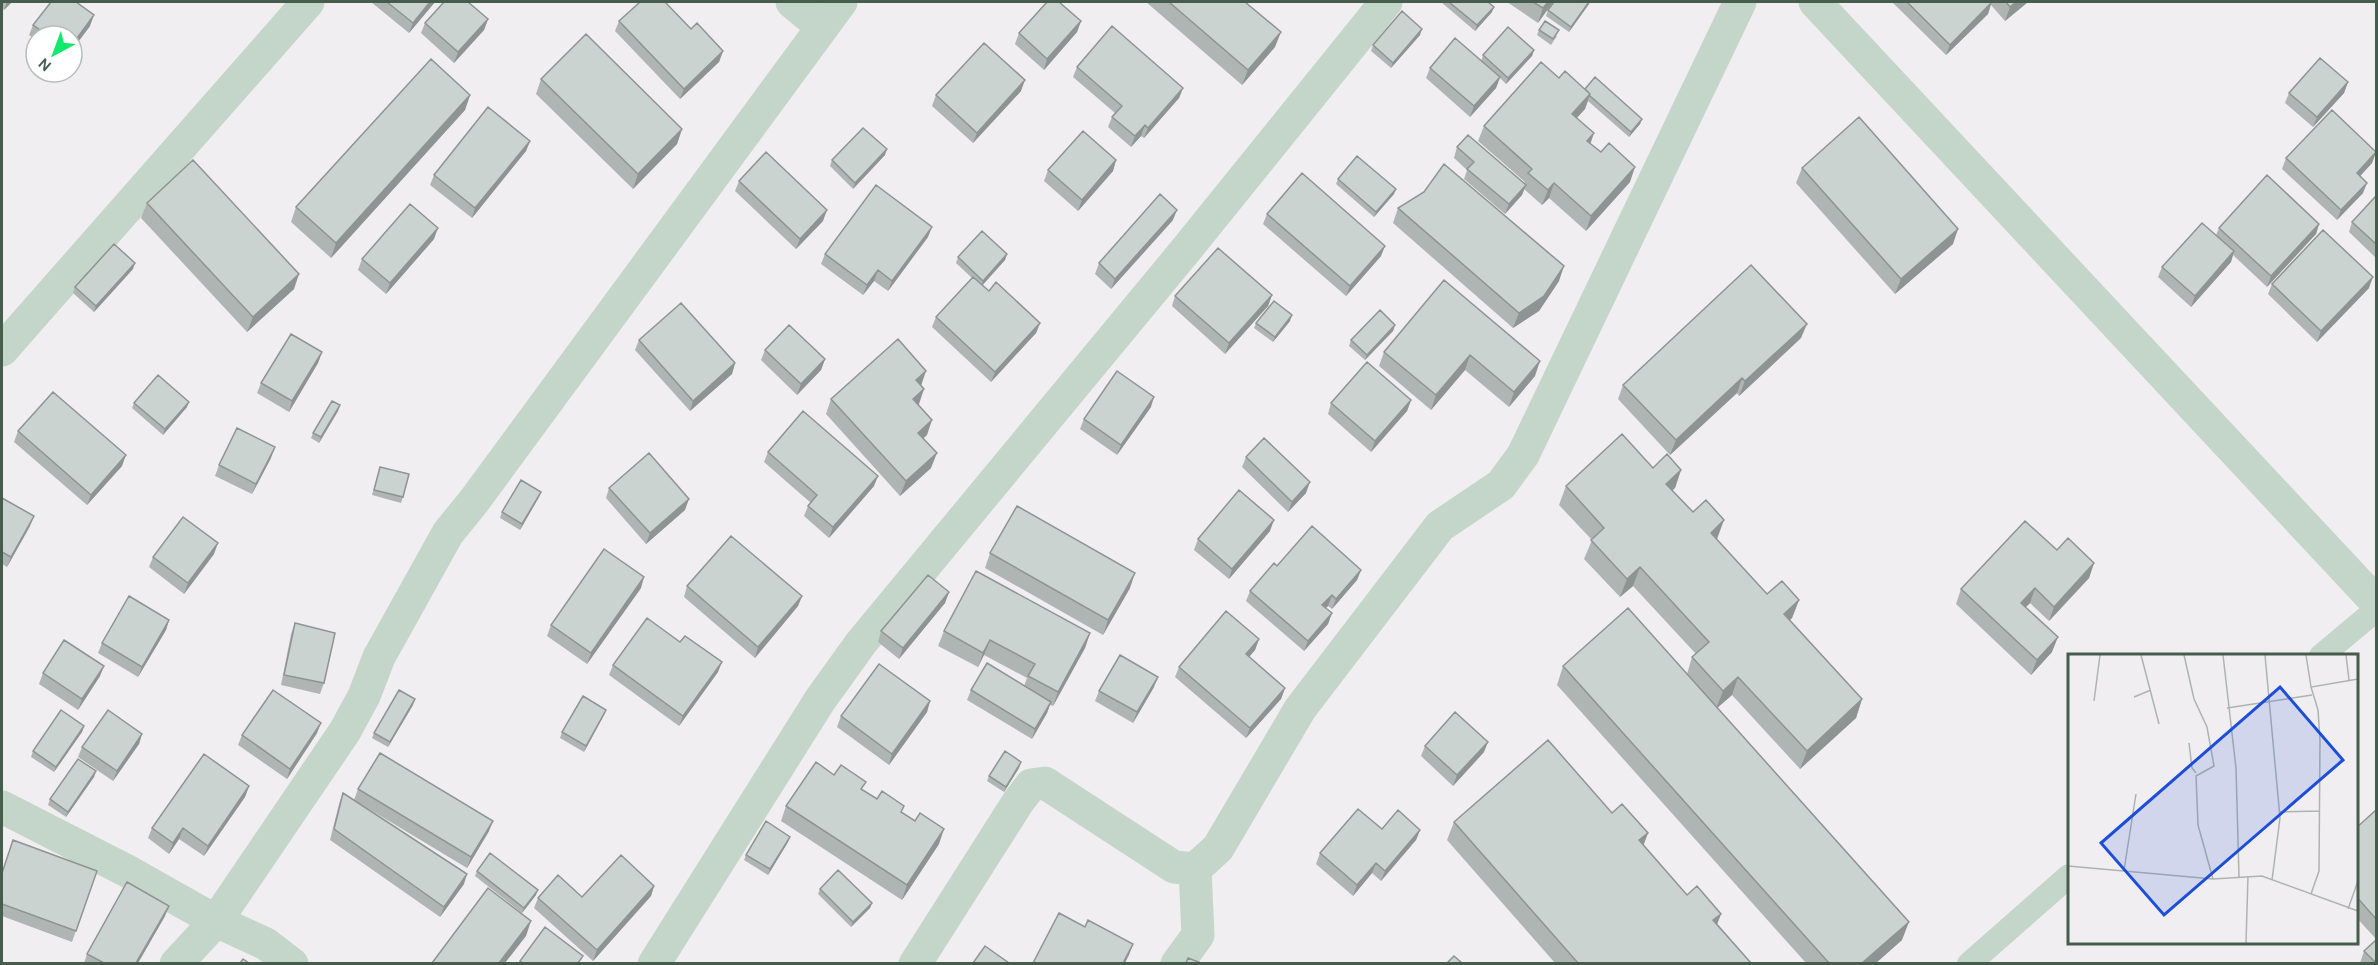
<svg xmlns="http://www.w3.org/2000/svg" width="2378" height="965" viewBox="0 0 2378 965" font-family="Karla,sans-serif">
	<style>
		.lines { fill: none; stroke-linecap: round; stroke-linejoin: round }
		.lane { stroke: #c4d6ca; stroke-width: 24 }
		.street { stroke: #c4d6ca; stroke-width: 33 }
		.wall { fill: #afb5b3 }
		.shaded-wall { fill: #8e9492 }
		.building { fill: #cbd3d0; stroke: #8e9492; stroke-width: 1.5 }
		.inset-road { fill: none; stroke: #adb4af; stroke-width: 1.5 }
		.view { fill: #1d4ed8; fill-opacity: 0.15; stroke: #1d4ed8; stroke-width: 3 }
		.inset-edge { fill: none; stroke: #465d4d; stroke-width: 3 }
	</style>
	<rect width="100%" height="100%" fill="#f1eef1"/>
	<g class="lines">
		<!-- lane -->
		<path class="lane" d="M2321,656L2376,610
			M1969,964L2069,876"/>
		<!-- street -->
		<path class="street" d="M792,2L822,27
			M1815,2L2376,602
			M2,350L308,2
			M2,807L131,873L216,921L266,944L292,964
			M176,964L216,921L345,731L364,696L379,657L448,533L474,501L841,2
			M654,964L820,700L861,643L1185,251L1386,2
			M915,964L1018,802L1031,785L1045,783L1174,867L1195,869L1218,848L1300,709L1440,526L1501,485L1523,455L1740,2
			M1177,964L1198,935L1195,869"/>
	</g>
	<!-- wall -->
	<path class="wall" d="M2,2H12L4,10L2,8Z
		M371,2H435L409,33Z
		M1146,2H1245L1275,47L1242,85Z
		M1441,2H1488L1492,12L1475,31Z
		M1507,2H1553L1538,23Z
		M1892,2H2028L2005,21L1991,5L1988,14L1946,55Z
		M1589,4L1569,32L1546,16L1548,10Z
		M488,19L484,30L454,63L421,33L425,23Z
		M619,21L691,29L723,51L719,62L680,99L615,31Z
		M1081,21L1077,32L1044,70L1015,44L1019,33Z
		M33,25L90,26L72,50V36H36V40L29,35Z
		M1539,30L1557,36L1551,45L1537,35Z
		M1420,35L1391,68L1371,51L1373,45Z
		M1534,50L1532,56L1506,84L1500,78L1496,88L1470,117L1426,78L1430,68L1481,61L1483,55Z
		M1077,67L1183,88L1179,98L1144,138L1141,136L1131,147L1108,127L1112,117L1115,113L1073,77Z
		M1559,78L1585,89L1642,119L1640,124L1629,137L1588,101L1585,109L1577,118L1590,143L1630,182L1586,231L1549,198L1542,205L1524,189L1522,195L1505,214L1464,179L1467,170L1454,158L1457,147L1524,183L1525,182L1478,141L1484,126Z
		M541,79L682,129L677,144L633,189L536,94Z
		M2348,82L2344,93L2313,127L2285,103L2289,93Z
		M1021,91L973,143L932,106L936,95Z
		M470,95L465,110L331,258L291,222L296,207Z
		M530,141L526,151L472,218L430,185L434,175Z
		M2376,152L2372,163L2360,176L2363,193L2337,220L2282,169L2286,158Z
		M885,155L853,189L830,166L832,160Z
		M1116,160L1113,171L1078,211L1044,181L1048,170Z
		M1802,168L1953,244L1895,294L1796,183Z
		M1338,179L1394,194L1374,217L1336,184Z
		M739,181L823,221L796,249L735,191Z
		M2376,196V258L2349,232L2352,222Z
		M147,203L294,289L247,332L141,218Z
		M1398,208L1559,281L1539,311L1513,328L1393,223Z
		M1267,214L1381,256L1346,296L1263,224Z
		M1173,220L1111,289L1095,274L1099,263Z
		M2319,224L2316,234L2267,287L2233,255L2231,262L2191,307L2158,277L2162,267L2216,235L2219,228Z
		M928,237L888,291L874,281L863,295L821,264L825,254Z
		M434,239L386,294L358,270L362,259Z
		M1007,254L1005,260L982,285L989,291L1040,323L1036,333L991,382L932,327L936,317L972,278L956,263L958,257Z
		M133,269L94,312L73,293L75,287Z
		M1444,280L1535,376L1509,407L1465,370L1431,410L1379,366L1384,352Z
		M2272,284L2369,288L2317,342L2268,294Z
		M1272,295L1268,306L1225,354L1172,306L1175,296Z
		M1290,321L1273,342L1254,328L1256,323Z
		M1395,325L1393,331L1365,360L1349,346L1351,340Z
		M1801,338L1739,396L1737,393L1670,455L1618,399L1623,385Z
		M639,340L735,363L732,374L690,411L635,350Z
		M765,350L825,359L821,370L797,395L761,360Z
		M322,352L318,363L289,412L257,393L261,383Z
		M921,386L918,405L927,435L923,438L931,468L900,496L826,414L831,399Z
		M1411,400L1407,411L1371,452L1328,414L1331,403Z
		M134,403L187,407L163,435L132,408Z
		M1151,407L1117,455L1080,429L1084,419Z
		M338,411L319,443L311,438L313,433Z
		M18,431L122,466L87,505L14,442Z
		M768,452L874,486L829,538L804,516L808,506L811,503L764,462Z
		M1246,457L1306,493L1288,512L1242,467Z
		M271,458L252,494L215,476L219,465Z
		M380,467L403,497L401,503L372,495Z
		M1653,468L1681,470L1675,488L1672,490L1767,594L1799,600L1792,618L1790,620L1862,699L1856,718L1800,769L1732,695L1717,708L1902,940L1876,963H1806L1557,685L1563,666L1687,674L1692,657L1696,654L1633,586L1620,597L1584,559L1592,540L1559,505L1566,486Z
		M609,488L685,510L646,544L606,498Z
		M539,497L520,530L500,518L502,512Z
		M2,498L30,526L7,567L2,564Z
		M1270,531L1229,579L1194,550L1198,539Z
		M2057,550L2094,563L2089,578L2049,621L2030,603L2025,608L2052,652L2031,675L1956,604L1961,589Z
		M990,553L1130,588L1103,635L985,568Z
		M214,554L184,594L149,567L153,557Z
		M1277,566L1361,570L1357,580L1332,609L1328,606L1326,608L1332,613L1328,624L1304,651L1246,601L1250,591Z
		M687,586L802,596L798,606L755,658L684,597Z
		M641,588L587,664L547,636L551,625Z
		M949,592L945,603L899,659L878,642L881,631Z
		M169,620L166,630L138,677L98,653L102,643Z
		M295,623L324,683L320,694L281,685L291,634Z
		M944,631L1090,633L1085,648L1053,706L1050,705L1047,713L1032,739L967,700L971,690L1024,686L1027,678L984,655L978,667L938,646Z
		M1259,639L1255,650L1249,657L1285,688L1281,699L1246,738L1175,677L1179,667Z
		M613,665L718,672L679,726L609,675Z
		M43,673L100,676L78,710L39,684Z
		M1154,687L1133,723L1095,701L1099,691Z
		M930,701L927,712L889,765L837,727L841,716Z
		M413,705L388,747L372,738L374,733Z
		M606,710L604,715L584,752L560,738L562,732Z
		M84,726L82,732L54,772L31,757L33,751Z
		M317,733L287,779L238,745L242,735Z
		M142,734L139,744L113,781L78,757L82,747Z
		M1425,746L1484,752L1453,786L1421,756Z
		M1019,768L1004,792L987,781L989,776Z
		M96,771L94,777L66,817L48,805L50,799Z
		M834,775L863,790L902,813L939,844L902,900L781,821L786,806Z
		M249,786L245,797L204,856L179,839L169,854L148,838L152,828Z
		M358,789L489,831L467,868L354,800Z
		M343,793L464,884L440,917L330,840L339,804Z
		M2376,810V939L2355,916V829Z
		M1612,813L1648,833L1643,845L1687,895L1721,914L1717,924L1751,963H1555L1447,840L1454,822Z
		M1382,829L1420,830L1416,840L1381,881L1372,873L1353,896L1316,864L1320,853Z
		M788,842L768,875L744,860L746,855Z
		M97,871L72,942L2,916V873Z
		M477,871L536,895L522,913L475,876Z
		M654,886L651,896L593,961L534,908L538,898L582,897Z
		M820,889L872,903L870,908L851,927L818,894Z
		M165,916L138,963H84L87,954Z
		M2364,951L2376,963H2360Z"/>
	<!-- shaded-wall -->
	<path class="shaded-wall" d="M7,2H12L4,10Z
		M430,2H435L409,33L413,23Z
		M1548,2H1553L1538,23L1543,8Z
		M1589,2H1590L1589,4L1569,32L1571,27Z
		M2016,2H2028L2005,21L2010,7Z
		M1991,3L1988,14L1946,55L1950,45Z
		M1494,7L1492,12L1475,31L1477,25Z
		M94,15L90,26L72,50V45Z
		M488,19L484,30L454,63L458,52Z
		M1081,21L1077,32L1044,70L1047,59Z
		M1422,29L1420,35L1391,68L1393,63Z
		M1281,32L1275,47L1242,85L1248,70Z
		M1534,50L1532,56L1506,84L1508,78Z
		M723,51L719,62L680,99L684,89Z
		M1500,77L1496,88L1470,117L1474,106Z
		M1025,80L1021,91L973,143L977,133Z
		M2348,82L2344,93L2313,127L2317,117Z
		M1183,88L1179,98L1144,138L1148,128Z
		M1590,94L1585,109L1567,128L1572,114Z
		M470,95L465,110L331,258L336,243Z
		M1642,119L1640,124L1629,137L1631,132Z
		M1145,125L1141,136L1131,147L1135,136Z
		M682,129L677,144L633,189L638,174Z
		M1594,133L1589,148L1587,141Z
		M530,141L526,151L472,218L475,208Z
		M887,149L885,155L853,189L855,183Z
		M2376,152L2372,163L2353,184L2357,173Z
		M1116,160L1113,171L1078,211L1082,200Z
		M1635,167L1630,182L1586,231L1591,216Z
		M1554,183L1549,198L1542,205L1548,190Z
		M2367,183L2363,193L2337,220L2341,210Z
		M1526,185L1522,195L1505,214L1509,204Z
		M1396,189L1394,194L1374,217L1376,212Z
		M827,210L823,221L796,249L800,239Z
		M1177,210L1173,220L1111,289L1115,279Z
		M2319,224L2316,234L2267,287L2271,276Z
		M932,227L928,237L888,291L892,281Z
		M438,228L434,239L386,294L390,283Z
		M1958,229L1953,244L1895,294L1901,279Z
		M1385,246L1381,256L1346,296L1350,286Z
		M2234,251L2231,262L2191,307L2195,296Z
		M1007,254L1005,260L981,287L983,281Z
		M135,263L133,269L94,312L96,306Z
		M1564,266L1559,281L1539,311L1513,328L1519,313Z
		M878,270L874,281L863,295L867,285Z
		M299,274L294,289L247,332L253,317Z
		M2373,277L2369,288L2317,342L2321,331Z
		M1272,295L1268,306L1225,354L1229,343Z
		M1292,315L1290,321L1273,342L1275,337Z
		M1040,323L1036,333L991,382L995,372Z
		M1807,324L1801,338L1739,396L1745,381Z
		M1395,325L1393,331L1365,360L1367,355Z
		M322,352L318,363L289,412L292,401Z
		M1470,355L1465,370L1431,410L1436,395Z
		M825,359L821,370L797,395L801,384Z
		M1540,361L1535,376L1509,407L1514,392Z
		M735,363L732,374L690,411L693,401Z
		M926,371L921,386L916,380Z
		M1742,378L1737,393L1670,455L1676,440Z
		M924,389L919,404L908,414L913,399Z
		M1154,397L1151,407L1117,455L1121,445Z
		M1411,400L1407,411L1371,452L1375,441Z
		M189,402L187,407L163,435L165,429Z
		M340,405L338,411L319,443L321,437Z
		M932,420L927,435L913,448L918,433Z
		M275,447L271,458L252,494L256,484Z
		M937,453L931,468L900,496L906,481Z
		M126,455L122,466L87,505L91,495Z
		M1681,470L1675,488L1660,502L1666,484Z
		M878,476L874,486L829,538L833,527Z
		M1310,482L1306,493L1288,512L1292,502Z
		M541,492L539,497L520,530L522,524Z
		M689,499L685,510L646,544L650,533Z
		M34,516L30,526L7,567L11,557Z
		M1274,520L1270,531L1229,579L1232,569Z
		M1724,520L1717,539L1704,551L1711,533Z
		M218,543L214,554L184,594L188,583Z
		M2094,563L2089,578L2049,621L2054,607Z
		M1640,567L1633,586L1620,597L1627,579Z
		M1361,570L1357,580L1332,609L1336,599Z
		M1135,573L1130,588L1103,635L1108,620Z
		M644,577L641,588L587,664L591,653Z
		M2035,588L2030,603L2015,618L2021,603Z
		M949,592L945,603L899,659L903,648Z
		M1332,595L1328,606L1318,615L1322,605Z
		M802,596L798,606L755,658L758,647Z
		M1799,600L1792,618L1777,632L1784,614Z
		M1332,613L1328,624L1304,651L1308,641Z
		M169,620L166,630L138,677L142,667Z
		M1090,633L1085,648L1053,706L1058,692Z
		M2058,637L2052,652L2031,675L2037,660Z
		M1259,639L1255,650L1242,665L1246,654Z
		M990,640L984,655L978,667L983,653Z
		M722,662L718,672L679,726L683,716Z
		M104,666L100,676L78,710L82,699Z
		M1158,677L1154,687L1133,723L1137,712Z
		M1738,677L1732,695L1716,709L1723,691Z
		M1285,688L1281,699L1246,738L1250,728Z
		M415,699L413,705L388,747L390,742Z
		M1862,699L1856,718L1800,769L1807,751Z
		M930,701L927,712L889,765L892,754Z
		M1051,702L1047,713L1032,739L1035,729Z
		M606,710L604,715L584,752L586,746Z
		M321,723L317,733L287,779L290,769Z
		M84,726L82,732L54,772L56,767Z
		M142,734L139,744L113,781L117,771Z
		M1488,742L1484,752L1453,786L1457,775Z
		M1021,762L1019,768L1004,792L1006,787Z
		M96,771L94,777L66,817L68,812Z
		M249,786L245,797L204,856L208,846Z
		M493,821L489,831L467,868L471,857Z
		M183,828L179,839L169,854L173,843Z
		M944,829L939,844L902,900L907,885Z
		M1420,830L1416,840L1381,881L1385,871Z
		M1648,833L1641,852L1639,840Z
		M790,837L788,842L768,875L770,869Z
		M1376,863L1372,873L1353,896L1357,885Z
		M467,874L464,884L440,917L444,907Z
		M654,886L651,896L593,961L597,950Z
		M538,890L536,895L522,913L524,908Z
		M872,903L870,908L851,927L853,922Z
		M169,906L165,916L138,963H136Z
		M1721,914L1714,932L1713,920Z
		M531,921L526,936L505,963H499Z
		M1909,922L1902,940L1876,963H1862Z
		M1133,944L1129,955L1125,963H1123Z"/>
	<!-- building -->
	<path class="building" d="M51,2H76L94,15L72,45V36H49L33,25Z
		M387,2H430L413,23Z
		M444,2H468L488,19L458,52L425,23Z
		M640,2H665L691,29L697,23L723,51L684,89L619,21Z
		M1047,2H1059L1081,21L1047,59L1019,33Z
		M1169,2H1245L1281,32L1248,70Z
		M1449,2H1488L1494,7L1477,25Z
		M1533,2H1548L1543,8Z
		M1554,2H1589L1571,27L1548,10Z
		M1907,2H1989L1991,3L1950,45Z
		M2006,2H2016L2010,7Z
		M1402,11L1422,29L1393,63L1373,45Z
		M1545,21L1559,30L1553,39L1539,30Z
		M1112,26L1183,88L1148,128L1145,125L1135,136L1112,117L1122,106L1077,67Z
		M1508,27L1534,50L1508,78L1483,55Z
		M586,34L682,129L638,174L541,79Z
		M1455,38L1500,77L1474,106L1430,68Z
		M984,43L1025,80L977,133L936,95Z
		M2320,58L2348,82L2317,117L2289,93Z
		M431,59L470,95L336,243L296,207Z
		M1541,62L1559,78L1565,71L1590,94L1572,114L1594,133L1587,141L1601,152L1609,143L1635,167L1591,216L1554,183L1548,190L1528,173L1532,169L1484,126Z
		M1595,77L1642,119L1631,132L1589,95L1590,94L1585,89Z
		M488,107L530,141L475,208L434,175Z
		M2332,110L2376,152L2357,173L2367,183L2341,210L2286,158Z
		M1859,117L1958,229L1901,279L1802,168Z
		M863,128L887,149L855,183L832,160Z
		M1083,131L1116,160L1082,200L1048,170Z
		M1468,135L1526,185L1509,204L1467,169L1474,162L1457,147Z
		M766,152L827,210L800,239L739,181Z
		M1357,156L1396,189L1376,212L1338,179Z
		M193,160L299,274L253,317L147,203Z
		M1444,164L1564,266L1544,296L1519,313L1398,208L1424,192Z
		M1302,173L1385,246L1350,286L1267,214Z
		M2267,175L2319,224L2271,276L2219,228Z
		M876,185L932,227L892,281L878,270L867,285L825,254Z
		M1160,194L1177,210L1115,279L1099,263Z
		M2376,196V244L2352,222Z
		M410,204L438,228L390,283L362,259Z
		M2202,223L2234,251L2195,296L2162,267Z
		M2323,230L2373,277L2321,331L2272,284Z
		M982,231L1007,254L983,281L958,257Z
		M114,244L135,263L96,306L75,287Z
		M1218,248L1272,295L1229,343L1175,296Z
		M1751,265L1807,324L1745,381L1742,378L1676,440L1623,385Z
		M973,277L989,291L996,282L1040,323L995,372L936,317Z
		M1444,280L1540,361L1514,392L1470,355L1436,395L1384,352Z
		M1274,301L1292,315L1275,337L1256,323Z
		M681,303L735,363L693,401L639,340Z
		M1380,310L1395,325L1367,355L1351,340Z
		M789,325L825,359L801,384L765,350Z
		M291,334L322,352L292,401L261,383Z
		M898,339L926,371L916,380L924,389L913,399L932,420L918,433L937,453L906,481L831,399Z
		M1367,362L1411,400L1375,441L1331,403Z
		M1117,371L1154,397L1121,445L1084,419Z
		M158,375L189,402L165,429L134,403Z
		M53,392L126,455L91,495L18,431Z
		M332,401L340,405L321,437L313,433Z
		M803,411L878,476L833,527L808,506L817,495L768,452Z
		M237,428L275,447L256,484L219,465Z
		M1622,434L1653,468L1667,454L1681,470L1666,484L1693,512L1706,500L1724,520L1711,533L1767,594L1782,581L1799,600L1784,614L1862,699L1807,751L1738,677L1723,691L1692,657L1709,642L1640,567L1627,579L1591,540L1604,528L1566,486Z
		M1264,438L1310,482L1292,502L1246,457Z
		M649,453L689,499L650,533L609,488Z
		M380,467L409,474L403,497L374,490Z
		M521,480L541,492L522,524L502,512Z
		M1239,490L1274,520L1232,569L1198,539Z
		M2,498L34,516L11,557L2,552Z
		M1017,506L1135,573L1108,620L990,553Z
		M183,517L218,543L188,583L153,557Z
		M2025,521L2057,550L2068,538L2094,563L2054,607L2035,588L2021,603L2058,637L2037,660L1961,589Z
		M1312,526L1361,570L1336,599L1332,595L1322,605L1332,613L1308,641L1250,591L1274,563L1277,566Z
		M731,536L802,596L758,647L687,586Z
		M604,549L644,577L591,653L551,625Z
		M976,571L1090,633L1058,692L1028,676L1035,664L990,640L983,653L944,631Z
		M928,575L949,592L903,648L881,631Z
		M129,596L169,620L142,667L102,643Z
		M1628,608L1909,922L1862,963H1829L1563,666Z
		M1226,611L1259,639L1246,654L1285,688L1250,728L1179,667Z
		M647,618L680,642L685,636L722,662L683,716L613,665Z
		M295,623L335,633L324,683L284,675Z
		M64,640L104,666L82,699L43,673Z
		M1120,655L1158,677L1137,712L1099,691Z
		M987,663L1051,702L1035,729L971,690Z
		M879,664L930,701L892,754L841,716Z
		M273,690L321,723L290,769L242,735Z
		M399,690L415,699L390,742L374,733Z
		M583,696L606,710L586,746L562,732Z
		M61,710L84,726L56,767L33,751Z
		M108,710L142,734L117,771L82,747Z
		M1455,712L1488,742L1457,775L1425,746Z
		M1548,740L1612,813L1622,804L1648,833L1639,840L1687,895L1697,886L1721,914L1713,920L1751,963H1578L1454,822Z
		M1005,751L1021,762L1006,787L989,776Z
		M380,753L493,821L471,857L358,789Z
		M204,754L249,786L208,846L183,828L173,843L152,828Z
		M78,759L96,771L68,812L50,799Z
		M816,762L834,775L841,765L866,782L861,789L877,799L882,791L904,806L901,812L915,821L920,813L944,829L907,885L786,806Z
		M343,793L467,874L444,907L334,829Z
		M1358,809L1382,829L1398,810L1420,830L1385,871L1376,863L1357,885L1320,853Z
		M2376,810V919L2355,895V829Z
		M766,821L790,837L770,869L746,855Z
		M13,840L97,871L76,931L2,904V873Z
		M490,853L538,890L524,908L477,871Z
		M621,855L654,886L597,950L538,898L558,875L582,897Z
		M838,870L872,903L853,922L820,889Z
		M127,882L169,906L136,963H104L87,954Z
		M488,888L531,921L499,963H432Z
		M1059,913L1085,927L1088,920L1133,944L1123,963H1033Z
		M545,927L583,956L578,963H523L520,961Z
		M2376,940V963L2364,951Z
		M985,946L1009,963H973Z
		M1454,956L1462,963H1447Z
		M1188,958L1201,963H1186Z
		M243,959L249,963H240Z"/>
	<!-- overview -->
	<g transform="translate(2068 654)">
		<rect width="290" height="290" fill="#f1eef1"/>
		<path class="inset-road" d="M73,1L91,70M116,1L126,45L139,73L146,112L128,122L130,171L145,225M155,1L168,114L171,223M197,1L212,164L204,226M238,1L243,33M278,1L281,26M66,43L83,36M26,47L32,1M159,54L244,41M121,89L124,114L128,119M211,158L251,157M290,178V204M0,212L145,225L194,222L290,257M56,216L68,140M243,240L251,217L252,86L250,56L243,33L290,25M280,255L290,227M178,289L180,222"/>
		<path class="view" d="M212,33L275,106L96,261L33,189Z"/>
		<rect width="290" height="290" class="inset-edge"/>
	</g>
	<!-- border -->
	<rect width="2378" height="965" fill="none" stroke="#465d4d" stroke-width="6"/>
	<!-- north arrow -->
	<g transform="translate(54 54) rotate(221)"><circle r="28" fill="#ffffff" stroke="#b5beb8" stroke-width="1.5"/>
	<path d="M0-4.5L10 22L0 15L-10 22Z" fill="#10e96b"/>
	<text y="-9" font-size="16" font-weight="bold" text-anchor="middle" fill="#465d4d">N</text>
	</g>
</svg>
